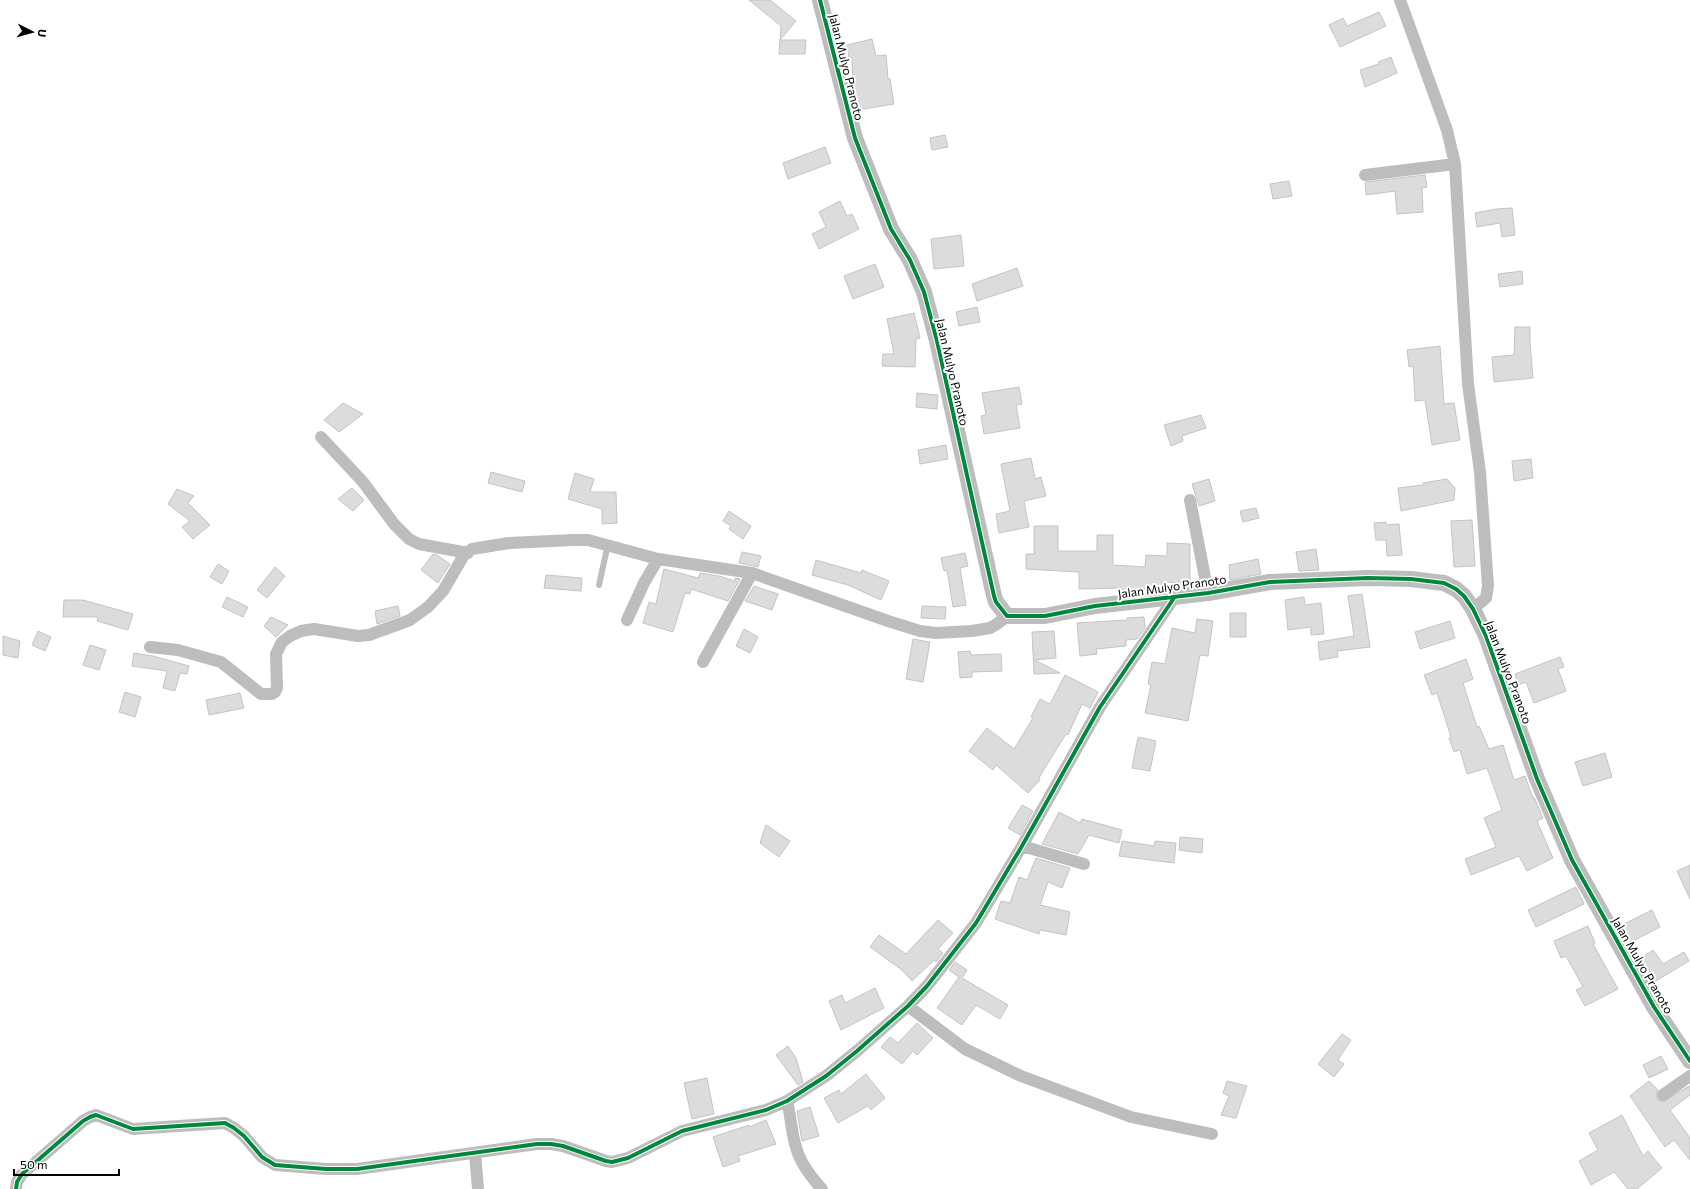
<svg xmlns="http://www.w3.org/2000/svg" width="1690" height="1189" viewBox="0 0 1690 1189" font-family="Commissioner,sans-serif">
	<style>
		.building { fill: #dcdcdc; stroke: #c4c4c4 }
		.lines { fill: none; stroke-linecap: round; stroke-linejoin: round }
		.service { stroke: #bdbdbd; stroke-width: 6 }
		.minor { stroke: #bdbdbd; stroke-width: 12 }
		.tertiary { stroke: #bdbdbd; stroke-width: 16 }
		.cycleway-casing { stroke: #fff; stroke-width: 6 }
		.cycleway { stroke: #00873e; stroke-width: 4 }
		.labels { text-anchor: middle; dominant-baseline: central; stroke-width: 4; stroke-linejoin: round; paint-order: stroke }
		.street-label { font-size: 12px; fill: #000; stroke: #fff }
	</style>
	<rect width="100%" height="100%" fill="#fff"/>
	<!-- building -->
	<path class="building" d="M749,0H770L796,21L780,40H806L805,54H779L781,26Z
		M1379,12L1386,26L1340,47L1329,25L1343,18L1347,26Z
		M872,39L876,56L886,55L888,79H890L894,104L858,110L853,85L852,57L849,58L847,45Z
		M1391,57L1397,73L1365,87L1360,70L1379,64L1378,62Z
		M945,135L948,147L932,150L930,138Z
		M825,147L831,163L788,179L783,163Z
		M1425,175L1427,187L1422,188L1423,212L1397,214L1395,191L1366,195L1365,182Z
		M1289,181L1292,196L1273,199L1270,184Z
		M840,201L847,216L852,214L859,229L819,249L812,234L826,227L819,212Z
		M1512,208L1515,235L1502,237L1500,223L1477,227L1475,213L1496,209Z
		M961,235L964,266L934,269L931,239Z
		M875,264L884,287L853,299L844,276Z
		M1017,268L1023,286L977,301L972,284Z
		M1522,271L1523,284L1500,287L1498,274Z
		M977,307L980,322L959,326L956,312Z
		M914,313L920,338L916,339L915,367L882,366L883,354H894L887,319Z
		M1515,327H1530V343L1533,378L1494,382L1492,357L1514,355Z
		M1440,346L1444,404L1454,403L1460,440L1432,445L1425,400L1415,401L1413,366L1409,367L1407,350Z
		M1019,387L1022,404L1016,405L1020,428L984,434L981,416L986,415L982,393Z
		M917,393L938,395L937,409L916,407Z
		M343,403L363,414L339,432L324,420Z
		M1201,415L1206,428L1182,436L1183,441L1171,446L1164,425Z
		M946,445L948,459L920,464L918,450Z
		M1031,458L1035,479L1041,477L1046,496L1024,501L1029,527L999,533L996,514L1010,511L1001,464Z
		M1531,459L1533,478L1514,481L1512,461Z
		M491,472L525,481L522,492L488,483Z
		M575,473L594,479L590,492H616L617,523L602,524V509L568,499Z
		M1209,479L1215,501L1199,506L1192,484Z
		M1447,479L1455,488L1454,500L1401,511L1398,488L1423,485V483Z
		M352,488L364,500L353,511L338,499Z
		M177,489L194,496L188,503L210,525L193,539L182,527L190,521L168,504Z
		M1256,508L1259,518L1243,522L1240,511Z
		M729,511L751,526L743,539L729,529L731,526L723,521Z
		M1472,520L1475,566L1454,567L1451,521Z
		M1386,522V525L1399,524L1402,555L1387,556L1386,540H1376L1374,523Z
		M1034,526H1058V551H1097V535H1113V565L1145,567L1146,555L1167,556V543L1190,544V583L1162,582V589L1143,591L1121,590V588L1079,589V572L1026,569V554H1034Z
		M1316,549L1319,570L1299,571L1296,552Z
		M742,552L761,556L758,567L739,563Z
		M965,553L968,566L960,568L966,605L953,607L947,570L944,571L941,558Z
		M433,554L437,555L450,564L438,583L421,570Z
		M1258,559L1261,574L1230,580L1229,565Z
		M816,560L861,573L862,570L889,581L881,600L848,585L812,575Z
		M218,564L229,571L222,584L210,577Z
		M275,567L285,576L267,598L257,590Z
		M664,569L698,578L700,573L719,576L735,581V578L740,579L728,601L691,589L690,594L685,593L673,632L643,623L649,602L656,604Z
		M546,575L582,578L581,591L544,588Z
		M754,586L778,594L772,610L745,601Z
		M1362,594L1370,647L1337,651L1338,657L1320,660L1318,642L1354,636L1348,596Z
		M227,597L248,607L243,617L222,607Z
		M1304,597L1305,605L1321,603L1324,634L1311,635V627L1288,630L1285,600Z
		M64,600H83L133,614L128,630L97,621L98,617H63Z
		M398,606L400,616L377,624L375,611Z
		M922,606L946,607L945,619L921,618Z
		M1230,613H1246V637H1230Z
		M271,617L288,625L276,637L264,626Z
		M1144,617L1145,628L1137,639L1126,640V646L1096,649L1097,654L1080,656L1077,623L1127,620V618Z
		M1197,619L1213,621L1208,656L1200,655L1188,721L1145,713L1151,685L1148,684L1152,662L1165,664L1172,628L1195,633Z
		M1450,621L1455,638L1420,649L1415,632Z
		M744,629L758,637L750,653L736,646Z
		M38,631L51,637L45,651L32,645Z
		M1054,631L1056,658L1035,660L1060,673L1034,674L1032,632Z
		M3,636L20,641L18,658L3,655Z
		M913,639L930,642L923,682L906,679Z
		M90,645L106,650L99,670L83,665Z
		M970,651L971,655L1001,654L1002,671L972,672V677L960,678L958,652Z
		M134,653L153,656L189,666L187,674L180,673L175,691L163,688L167,671L132,666Z
		M1560,657L1564,667L1558,669L1566,691L1534,703L1526,682L1518,685L1515,674Z
		M1466,659L1473,679L1463,683L1477,727L1479,726L1489,749L1503,745L1514,780L1525,776L1533,798L1534,797L1543,818L1537,821L1553,858L1527,871L1519,856L1471,875L1465,859L1496,847L1484,818L1502,810L1487,768L1467,774L1460,750L1454,752L1449,738L1451,737L1437,693L1432,695L1424,675Z
		M1065,675L1098,692L1090,708L1082,704L1068,735L1066,734L1048,763L1039,778L1040,780L1028,793L996,765L993,770L969,751L987,728L1014,749L1033,718L1031,717L1040,699L1050,704Z
		M125,692L141,697L135,717L119,712Z
		M240,693L244,708L209,715L206,700Z
		M1138,737L1156,741L1150,771L1132,768Z
		M1605,753L1612,777L1583,786L1575,762Z
		M1022,805L1033,811L1020,835L1008,828Z
		M1059,812L1080,823L1082,819L1122,830L1119,843L1089,835L1078,854L1042,844Z
		M766,825L790,841L779,857L760,843Z
		M1180,837L1203,839L1202,853L1179,850Z
		M1122,841L1154,846L1155,841L1176,843L1174,863L1119,856Z
		M1036,858L1070,868L1062,888L1048,882L1040,905L1070,912L1066,935L1040,930L1039,934L995,919L1001,901L1010,903L1019,877L1027,880Z
		M1690,865V899L1677,871Z
		M1576,887L1584,904L1536,927L1528,910Z
		M1652,910L1660,927L1629,943L1620,926Z
		M938,920L953,933L938,949L943,953L936,962L934,960L912,981L902,970L870,947L879,935L906,954Z
		M1588,926L1595,943L1593,944L1618,989L1585,1006L1576,990L1583,987L1566,956L1561,958L1554,941Z
		M1653,950L1663,964L1684,952L1689,961L1654,982L1648,973L1650,972L1640,959Z
		M955,962L967,970L962,978L1008,1005L1000,1019L976,1005L962,1025L937,1008L959,977L949,970Z
		M875,988L884,1008L841,1030L829,1001L842,995L845,1003Z
		M917,1023L933,1038L917,1055L913,1051L902,1064L881,1047L890,1037L898,1043Z
		M1342,1034L1351,1040L1338,1060L1344,1064L1334,1077L1318,1064Z
		M788,1046L796,1058L803,1082L798,1085L776,1055Z
		M1661,1056L1668,1069L1649,1078L1643,1065Z
		M866,1074L885,1098L871,1110L868,1106L838,1123L824,1098L839,1090L841,1094Z
		M707,1078L714,1114L692,1119L684,1083Z
		M1227,1081L1247,1086L1236,1118L1221,1115L1229,1096L1223,1093Z
		M1649,1081L1658,1090L1656,1095L1657,1099L1663,1102L1689,1086L1690,1087V1095L1670,1110L1690,1138V1160L1674,1140L1665,1147L1630,1096Z
		M810,1107L819,1136L802,1141L797,1111Z
		M1622,1115L1643,1156L1648,1151L1662,1168L1637,1189H1628L1614,1172L1591,1185L1579,1161L1598,1150L1589,1133Z
		M766,1120L776,1144L738,1156L740,1161L723,1167L713,1137L749,1125V1127Z"/>
	<g class="lines">
		<!-- service -->
		<path class="service" d="M599,585L608,544"/>
		<!-- minor -->
		<path class="minor" d="M1400,0L1447,130L1455,164L1468,384L1480,472L1488,586L1486,598L1473,609
			M1365,175L1455,164
			M321,437L363,482L394,524L409,539L419,544L468,553
			M1190,500L1208,593
			M627,620L644,583L658,559
			M150,647L178,650L221,662L261,694H272L275,692L277,688L276,654L282,642L290,636L301,631L314,629L358,636L369,635L410,620L428,607L443,591L464,555L472,549L509,543L573,540H588L658,559L752,573L888,621L920,631L936,633L972,631L990,628L997,624L1007,616
			M703,662L752,573
			M1022,846L1084,864
			M908,1006L965,1049L1021,1076L1131,1117L1212,1134
			M1663,1095L1690,1076
			M787,1101C791,1116 791,1132 796,1147C800,1163 811,1177 822,1189
			M475,1153L478,1189
			M16,1189L17,1182L22,1174L83,1121L90,1117L96,1115L133,1129L225,1123L234,1128L244,1136L262,1157L275,1165L326,1169H357L537,1144H551L563,1146L606,1161L612,1162L628,1158L682,1131L766,1110L787,1101L826,1076L857,1051L908,1006L927,986L976,923L1022,846L1100,707L1174,598"/>
		<!-- tertiary -->
		<path class="tertiary" d="M820,0L855,138L891,229L910,260L924,292L937,341L994,596L996,602L1007,616H1045L1095,606L1208,593L1270,582L1368,578L1411,579L1444,583L1456,589L1464,596L1473,609L1486,636L1537,779L1572,860L1654,1007L1690,1061"/>
		<defs>
			<path id="cycleway" d="M820,0L855,138L891,229L910,260L924,292L937,341L994,596L996,602L1007,616H1045L1095,606L1208,593L1270,582L1368,578L1411,579L1444,583L1456,589L1464,596L1473,609L1486,636L1537,779L1572,860L1654,1007L1690,1061
				M16,1189L17,1182L22,1174L83,1121L90,1117L96,1115L133,1129L225,1123L234,1128L244,1136L262,1157L275,1165L326,1169H357L537,1144H551L563,1146L606,1161L612,1162L628,1158L682,1131L766,1110L787,1101L826,1076L857,1051L908,1006L927,986L976,923L1022,846L1100,707L1174,598"/>
		</defs>
		<!-- cycleway casing -->
		<use href="#cycleway" class="cycleway-casing"/>
		<!-- cycleway -->
		<use href="#cycleway" class="cycleway"/>
	</g>
	<g class="labels">
		<!-- street labels -->
		<g class="street-label">
			<text transform="translate(847 67) rotate(76)">Jalan Mulyo Pranoto</text>
			<text transform="translate(953 372) rotate(77)">Jalan Mulyo Pranoto</text>
			<text transform="translate(1172 586) rotate(-8)">Jalan Mulyo Pranoto</text>
			<text transform="translate(1509 672) rotate(69)">Jalan Mulyo Pranoto</text>
			<text transform="translate(1643 965) rotate(60)">Jalan Mulyo Pranoto</text>
		</g>
	</g>
	<!-- north arrow -->
	<g transform="translate(32 32) rotate(96)" stroke="#ffffff" stroke-width="3" paint-order="stroke">
	<path d="M0-3L7 15L0 10L-7 15Z" fill="#000000"/>
	<text y="-6" font-size="11" font-weight="bold" text-anchor="middle" fill="#000000">U</text>
	</g>
	<!-- scale -->
	<path d="M14 1169v6h105v-6" fill="none" stroke="#000000" stroke-width="2"/>
	<text x="20" y="1169" font-size="12" fill="#000000" stroke="#ffffff" stroke-width="3" paint-order="stroke">50 m</text>
</svg>
